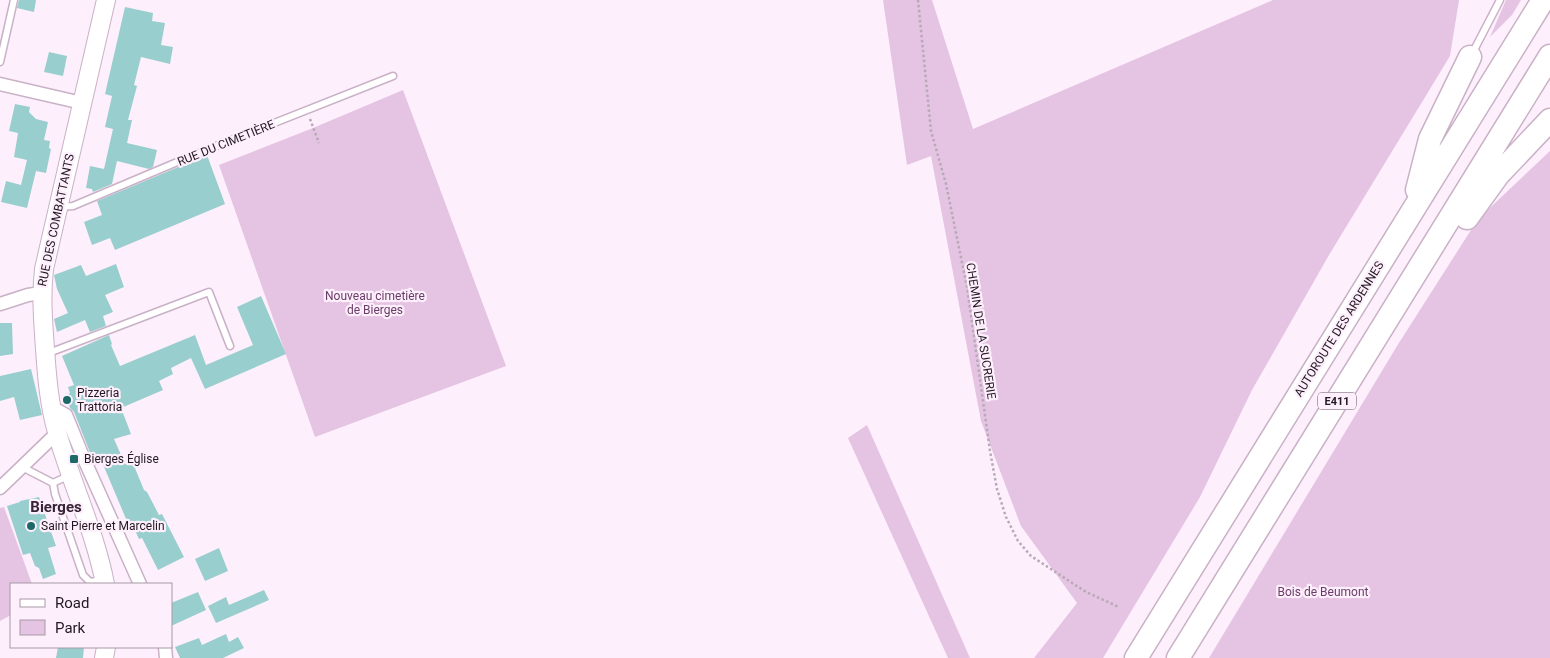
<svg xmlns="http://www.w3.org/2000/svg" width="1550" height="658" viewBox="0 0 1550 658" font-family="Roboto,sans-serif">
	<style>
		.green { fill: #e5c3e2 }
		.building { fill: #98cecd }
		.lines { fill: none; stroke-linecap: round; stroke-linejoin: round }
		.lane-casing { stroke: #c9b1c6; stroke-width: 9 }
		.street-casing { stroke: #c9b1c6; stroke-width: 15 }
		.secondary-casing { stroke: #c9b1c6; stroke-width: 20 }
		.highway-casing { stroke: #c9b1c6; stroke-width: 25 }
		.path { stroke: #b7aab6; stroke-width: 2.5; stroke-dasharray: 2.5 2.5; stroke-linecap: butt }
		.lane { stroke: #fff; stroke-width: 6 }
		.street { stroke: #fff; stroke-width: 12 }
		.secondary { stroke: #fff; stroke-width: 18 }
		.highway { stroke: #fff; stroke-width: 22 }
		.poi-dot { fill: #1c6968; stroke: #feeffd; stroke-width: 2 }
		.labels { text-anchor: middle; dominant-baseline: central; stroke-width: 4.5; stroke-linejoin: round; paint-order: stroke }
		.shield { fill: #feeffd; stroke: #635862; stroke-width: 1 }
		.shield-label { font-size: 11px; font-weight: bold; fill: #211820 }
		.street-label { font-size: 12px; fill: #211820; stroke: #feeffd }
		.park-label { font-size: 12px; fill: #693d67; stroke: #feeffd }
		.poi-label { font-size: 12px; fill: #211820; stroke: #feeffd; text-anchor: start }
		.quarter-label { font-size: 15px; font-weight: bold; fill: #362435; stroke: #feeffd }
	</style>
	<rect width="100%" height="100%" fill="#feeffd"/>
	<!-- green -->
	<path class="green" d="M883,0H932L973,129L1273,0H1459L1450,56L1329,255L1252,390L1200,497L1103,658H1034L1077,603L1021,526L981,421L931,156L907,165Z
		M1506,0H1521L1512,15L1490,37Z
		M403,90L506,366L315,437L219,165L313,128Z
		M1550,151V658H1209L1397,346L1478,219Z
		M867,425L970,658H948L848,438Z
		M4,507L32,584H11V615L0,621V508Z"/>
	<!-- building -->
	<path class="building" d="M19,0H36L34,12L17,8Z
		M125,7L153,13L152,21L165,23L161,45L173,47L170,64L141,57L134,85L137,86L128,120H132L127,143L157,150L153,167L149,169L117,161L112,184L93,192L92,189L86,188L90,166L104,169L113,129L105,127L112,96L105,94Z
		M49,52L67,56L63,76L44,72Z
		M15,104L30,107L29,112L36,119L48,122L44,140L50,141L49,148L51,149L46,173L36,171L27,208L1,202L6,181L21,185L27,160L14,157L18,133L9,131Z
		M207,155L225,204L115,250L110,238L92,245L84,222L102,215L97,201Z
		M116,264L124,287L105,295L113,312L103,316L106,326L90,332L85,320L57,332L54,319L68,313L57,289L54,275L81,265L86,276Z
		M261,296L286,354L205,389L191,358L171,368L173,374L159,381L163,390L121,408L131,434L114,439L125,464L132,461L144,490L147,492L159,515L162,514L184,557L158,570L142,538L139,539L132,524L129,526L102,462L95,465L74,412L70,408L65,396L70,393L68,387L74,385L62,356L109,335L112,344L111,345L120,366L195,335L206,365L253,345L237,307Z
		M0,323H12L13,354L0,356Z
		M31,369L42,415L20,420L14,397L0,401V376Z
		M39,497L56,546L48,548L56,574L43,579L39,568L35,566L30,553L23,555L7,506L20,502V501Z
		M219,548L228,571L205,581L195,559Z
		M264,590L269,600L216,623L208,606L226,597L229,605Z
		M198,592L206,610L171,626V603Z
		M226,634L229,642L238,637L244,648L223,658H180L175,647L199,638L202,645Z
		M58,647H84L83,658H56Z"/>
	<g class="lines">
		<defs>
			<path id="lane" d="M1472,54L1500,0
				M0,62L14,0
				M60,207L73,206L201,152L393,76
				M46,354L209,292L230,346
				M22,467L53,483
				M70,475L53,483L55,494L83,575L90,582L103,580"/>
			<path id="street" d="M0,84L82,103
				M0,304L28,295L41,293
				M51,409L57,410L66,415L84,459L140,584
				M0,488L57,433
				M165,647L166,658"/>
			<path id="secondary" d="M105,584C95,531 71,483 57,432C49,404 47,377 45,349C43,321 41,296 44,269L106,0
				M104,658L106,647"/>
			<path id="highway" d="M1417,190L1430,139L1470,57
				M1467,218L1498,175L1550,120
				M1136,658L1543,0
				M1178,658L1550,56"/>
		</defs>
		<!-- lane casing -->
		<use href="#lane" class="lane-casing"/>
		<!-- street casing -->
		<use href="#street" class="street-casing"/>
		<!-- secondary casing -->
		<use href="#secondary" class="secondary-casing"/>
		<!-- highway casing -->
		<use href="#highway" class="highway-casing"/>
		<!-- path -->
		<path class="path" d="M918,0L931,131L946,184L967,287L990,451L997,489L1006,517L1018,541L1031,556L1086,592L1119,607
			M310,119L319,143"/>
		<!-- lane -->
		<use href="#lane" class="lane"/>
		<!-- street -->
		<use href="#street" class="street"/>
		<!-- secondary -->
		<use href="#secondary" class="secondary"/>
		<!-- highway -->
		<use href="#highway" class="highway"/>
	</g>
	<!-- markers -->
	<g class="poi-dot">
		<circle cx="67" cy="400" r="5"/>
		<rect x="69" y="454" width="10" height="10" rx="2.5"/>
		<circle cx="31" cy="526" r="5"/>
	</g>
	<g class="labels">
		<!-- shield labels -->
		<rect class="shield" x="1318" y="392.5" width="38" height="17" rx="4"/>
		<g class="shield-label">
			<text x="1337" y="401">E411</text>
		</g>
		<!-- street labels -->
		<g class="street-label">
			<text transform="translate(226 143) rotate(-22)">RUE DU CIMETIÈRE</text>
			<text transform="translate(56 220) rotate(-78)">RUE DES COMBATTANTS</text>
			<text transform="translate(1339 329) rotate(-58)">AUTOROUTE DES ARDENNES</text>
			<text transform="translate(981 331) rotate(81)">CHEMIN DE LA SUCRERIE</text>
		</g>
		<!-- park labels -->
		<g class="park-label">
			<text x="375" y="296">Nouveau cimetière<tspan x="375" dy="14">de Bierges</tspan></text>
			<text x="1323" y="592">Bois de Beumont</text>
		</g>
		<!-- poi labels -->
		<g class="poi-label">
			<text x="77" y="393">Pizzeria<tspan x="77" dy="14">Trattoria</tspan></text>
			<text x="84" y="459">Bierges Église</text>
			<text x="41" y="526">Saint Pierre et Marcelin</text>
		</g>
		<!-- quarter labels -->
		<g class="quarter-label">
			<text x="56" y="507">Bierges</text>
		</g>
	</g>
	<!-- legend -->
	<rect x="10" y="583" width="162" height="65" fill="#feeffd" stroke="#a699a5"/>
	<rect x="20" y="599" width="25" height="8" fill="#ffffff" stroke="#a699a5"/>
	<text x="55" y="608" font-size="15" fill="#211820">Road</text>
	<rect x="20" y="620" width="25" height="15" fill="#e5c3e2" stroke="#a699a5"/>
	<text x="55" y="633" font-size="15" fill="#211820">Park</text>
</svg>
